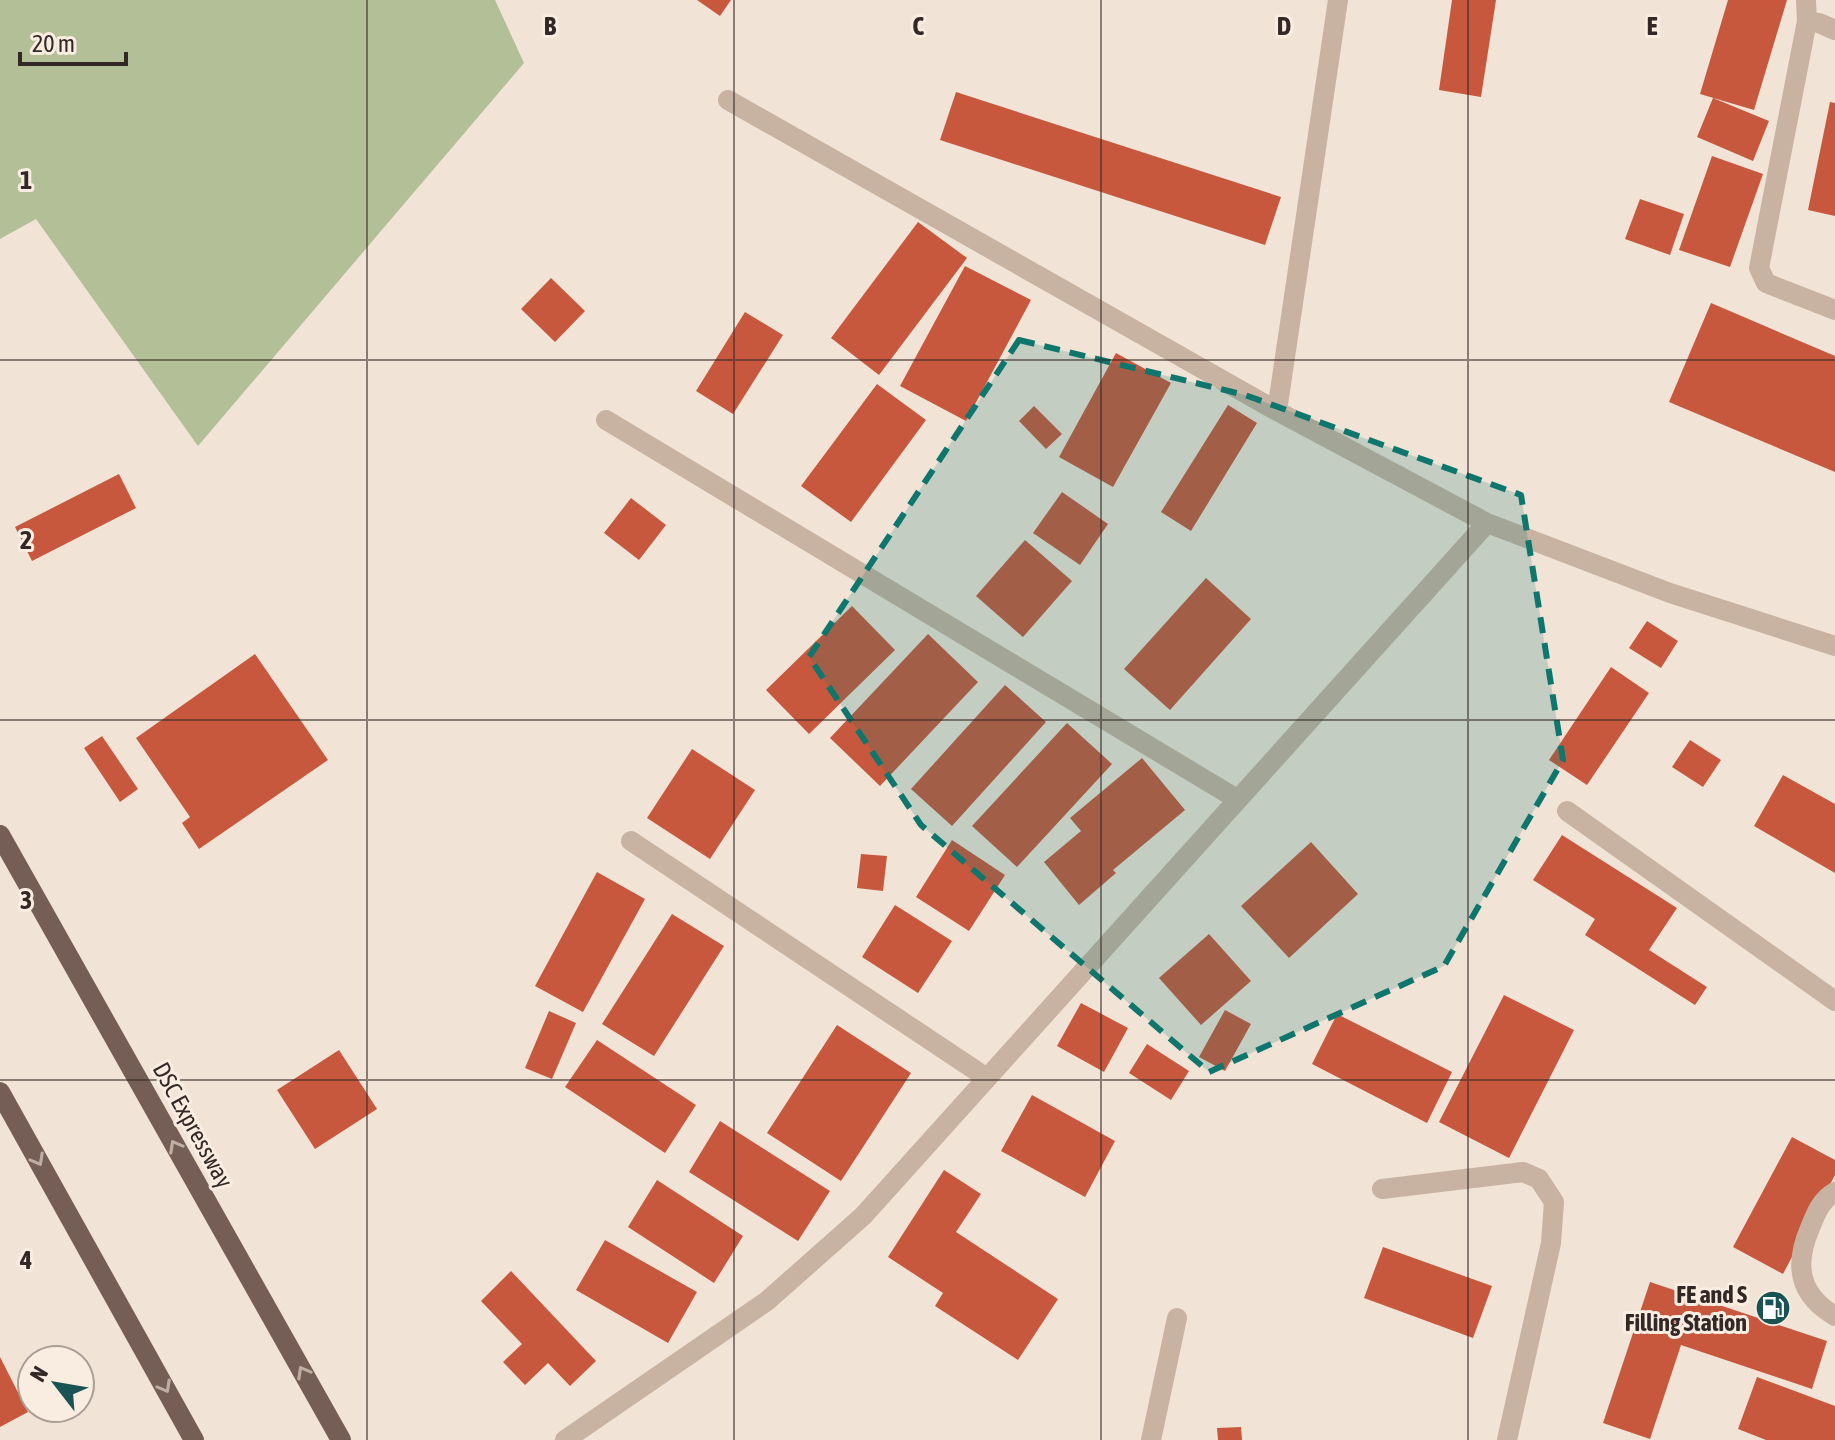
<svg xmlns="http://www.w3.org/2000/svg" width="1835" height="1440" viewBox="0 0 1835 1440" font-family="'Asap Condensed',sans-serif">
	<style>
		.green { fill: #b3bf96 }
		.building { fill: #c7583e }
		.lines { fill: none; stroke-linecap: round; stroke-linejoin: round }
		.minor { stroke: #c8b2a2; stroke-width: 20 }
		.major { stroke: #755e55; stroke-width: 20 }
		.oneway { stroke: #beada3 }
		.marked { fill: #0f766e; fill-opacity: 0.2; stroke: #0f766e; stroke-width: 6; stroke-dasharray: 16 10; stroke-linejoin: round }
		.grid { fill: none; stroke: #332825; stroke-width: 2; stroke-opacity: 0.55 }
		.labels { text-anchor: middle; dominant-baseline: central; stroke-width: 6; stroke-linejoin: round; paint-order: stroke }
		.street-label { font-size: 24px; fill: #332825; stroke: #f9ede2 }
		.poi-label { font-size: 24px; font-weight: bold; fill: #332825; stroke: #f9ede2; text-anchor: end }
		.grid-label { font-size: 26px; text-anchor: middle; font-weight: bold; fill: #332825; stroke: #f9ede2; stroke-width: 6; stroke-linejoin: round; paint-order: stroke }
	</style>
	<rect width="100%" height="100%" fill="#f1e3d6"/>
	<!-- green -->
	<path class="green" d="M0,0H495L524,63L198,446L36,219L0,239Z"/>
	<!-- building -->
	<path class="building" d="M697,0H731L720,16Z
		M1452,0H1496L1481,97L1439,90Z
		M1728,0H1787L1754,110L1700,94Z
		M956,92L1281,197L1265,245L940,140Z
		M1713,98L1769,121L1753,161L1697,137Z
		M1830,102L1835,103V216L1808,210Z
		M1712,156L1763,174L1730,267L1679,250Z
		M1640,199L1684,214L1670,255L1625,239Z
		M918,222L967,258L879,375L831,338Z
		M965,266L1031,300L966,421L900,386Z
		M551,278L585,311L555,342L521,309Z
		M1711,303L1835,356V472L1669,402Z
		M745,312L783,335L733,414L696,391Z
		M1116,353L1171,383L1113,487L1059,457Z
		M877,384L926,420L851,522L801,486Z
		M1228,405L1257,423L1191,531L1161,512Z
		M1034,406L1062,434L1046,449L1019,421Z
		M119,474L136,508L32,561L15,527Z
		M1062,492L1108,524L1080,565L1033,533Z
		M631,498L666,525L639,560L604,533Z
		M1025,540L1072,581L1023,637L976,596Z
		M1206,578L1251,619L1170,710L1124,669Z
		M852,606L895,650L809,734L766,690Z
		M1647,621L1678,641L1661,668L1629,648Z
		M928,634L978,682L880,786L830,738Z
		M255,654L328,760L199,849L182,823L190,817L136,738Z
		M1611,667L1649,693L1587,785L1549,760Z
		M1005,685L1046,722L952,826L911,789Z
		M1067,723L1112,764L1017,867L972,826Z
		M102,736L138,789L120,802L84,748Z
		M1690,740L1721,760L1703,787L1672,767Z
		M692,749L755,790L710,859L647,818Z
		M1142,758L1185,810L1113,870L1116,873L1079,905L1044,862L1081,831L1070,818Z
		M1783,775L1835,804V873L1754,826Z
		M1562,835L1677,908L1649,950L1707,987L1695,1005L1585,935L1595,919L1533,880Z
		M952,840L1005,875L969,931L916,897Z
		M1311,842L1358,894L1289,958L1241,906Z
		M861,854L887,856L883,891L857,888Z
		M597,872L645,899L583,1012L535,986Z
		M895,905L952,941L918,993L862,957Z
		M672,914L724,946L654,1056L602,1024Z
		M1209,934L1251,981L1201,1025L1159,978Z
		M1504,995L1574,1030L1509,1158L1439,1122Z
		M1081,1003L1128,1028L1104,1072L1057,1046Z
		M1225,1010L1251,1024L1225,1071L1199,1057Z
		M549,1011L576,1023L552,1079L525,1068Z
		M1337,1014L1452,1072L1427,1123L1312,1064Z
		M837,1025L911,1073L841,1181L767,1133Z
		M597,1040L696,1105L665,1153L565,1087Z
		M1147,1044L1189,1071L1171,1100L1129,1073Z
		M339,1050L377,1109L315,1149L277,1090Z
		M1032,1095L1115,1141L1085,1197L1001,1151Z
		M720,1121L830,1191L798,1241L689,1172Z
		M1792,1137L1835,1160V1175L1783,1274L1733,1247Z
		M944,1170L981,1194L956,1232L1058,1299L1018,1360L935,1306L943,1293L888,1257Z
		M657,1180L743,1236L714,1283L628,1227Z
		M605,1240L697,1292L668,1343L576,1290Z
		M1383,1247L1492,1286L1473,1338L1364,1298Z
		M511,1271L596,1361L570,1386L548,1363L525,1385L503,1362L522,1344L481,1301Z
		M1650,1282L1827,1341L1812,1389L1681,1345L1650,1439L1603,1423Z
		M0,1357L28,1412L0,1427Z
		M1757,1377L1835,1406V1440H1766L1738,1429Z
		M1241,1427L1242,1440H1218L1217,1428Z"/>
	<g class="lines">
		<!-- minor -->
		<path class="minor" d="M1806,0L1807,21L1759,268L1766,283L1835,310
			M1807,21L1819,23L1835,30
			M728,100L1277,411L1487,523L1670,593L1835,646
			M1277,411L1338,0
			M606,420L1237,799
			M1567,811L1835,1001
			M631,841L987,1078
			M1382,1189L1523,1172L1539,1179L1554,1202L1551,1243L1507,1440
			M1835,1192C1821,1200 1816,1213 1810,1228C1794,1265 1799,1295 1835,1316
			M565,1440L767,1301L863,1216L1487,523
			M1151,1440L1177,1318"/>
		<!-- major -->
		<path class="major" d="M0,835L341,1440
			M0,1092L194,1440"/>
	</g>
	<!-- one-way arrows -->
	<defs><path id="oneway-chevron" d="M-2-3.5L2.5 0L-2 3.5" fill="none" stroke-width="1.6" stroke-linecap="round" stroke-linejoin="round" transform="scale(2)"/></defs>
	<g class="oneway">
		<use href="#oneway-chevron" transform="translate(175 1146) rotate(-119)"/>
		<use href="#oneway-chevron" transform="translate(38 1160) rotate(61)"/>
		<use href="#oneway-chevron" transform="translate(303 1372) rotate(-119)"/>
		<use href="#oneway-chevron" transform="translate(165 1387) rotate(61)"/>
	</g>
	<!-- marked area -->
	<path class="marked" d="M1019,340L1245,395L1521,495L1563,760L1444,966L1209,1072L921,825L809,657Z"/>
	<!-- grid -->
	<path class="grid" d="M367,0V1440M734,0V1440M1101,0V1440M1468,0V1440M0,360H1835M0,720H1835M0,1080H1835"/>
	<!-- icons -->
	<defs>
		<symbol id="fuel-disc" viewBox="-11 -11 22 22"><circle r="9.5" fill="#1a5354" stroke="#f9ede2"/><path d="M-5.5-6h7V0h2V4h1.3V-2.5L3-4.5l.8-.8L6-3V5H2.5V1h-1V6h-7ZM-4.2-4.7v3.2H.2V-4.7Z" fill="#fff"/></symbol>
	</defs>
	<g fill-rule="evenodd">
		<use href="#fuel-disc" x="1753" y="1288" width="40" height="40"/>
	</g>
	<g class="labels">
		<!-- street labels -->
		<g class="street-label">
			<text transform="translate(193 1125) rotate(61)">DSC Expressway</text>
		</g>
		<!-- poi labels -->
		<g class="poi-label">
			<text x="1747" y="1294">FE and S<tspan x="1747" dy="28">Filling Station</tspan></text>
		</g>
	</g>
	<g class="grid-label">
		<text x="550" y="35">B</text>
		<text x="918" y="35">C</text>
		<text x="1284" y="35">D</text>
		<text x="1652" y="35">E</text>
		<text x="26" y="189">1</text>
		<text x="26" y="549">2</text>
		<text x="26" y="909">3</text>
		<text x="26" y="1269">4</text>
	</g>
	<!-- north arrow -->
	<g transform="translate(56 1384) rotate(301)"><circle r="38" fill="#f9ede2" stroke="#aa9e96" stroke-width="2"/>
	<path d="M0-6L14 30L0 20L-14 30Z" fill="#1a5354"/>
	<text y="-12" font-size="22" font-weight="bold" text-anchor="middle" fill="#332825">N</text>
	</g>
	<!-- scale -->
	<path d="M20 52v12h106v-12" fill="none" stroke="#332825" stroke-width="4"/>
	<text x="32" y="52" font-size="24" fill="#332825" stroke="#f9ede2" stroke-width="6" paint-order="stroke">20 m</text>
</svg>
